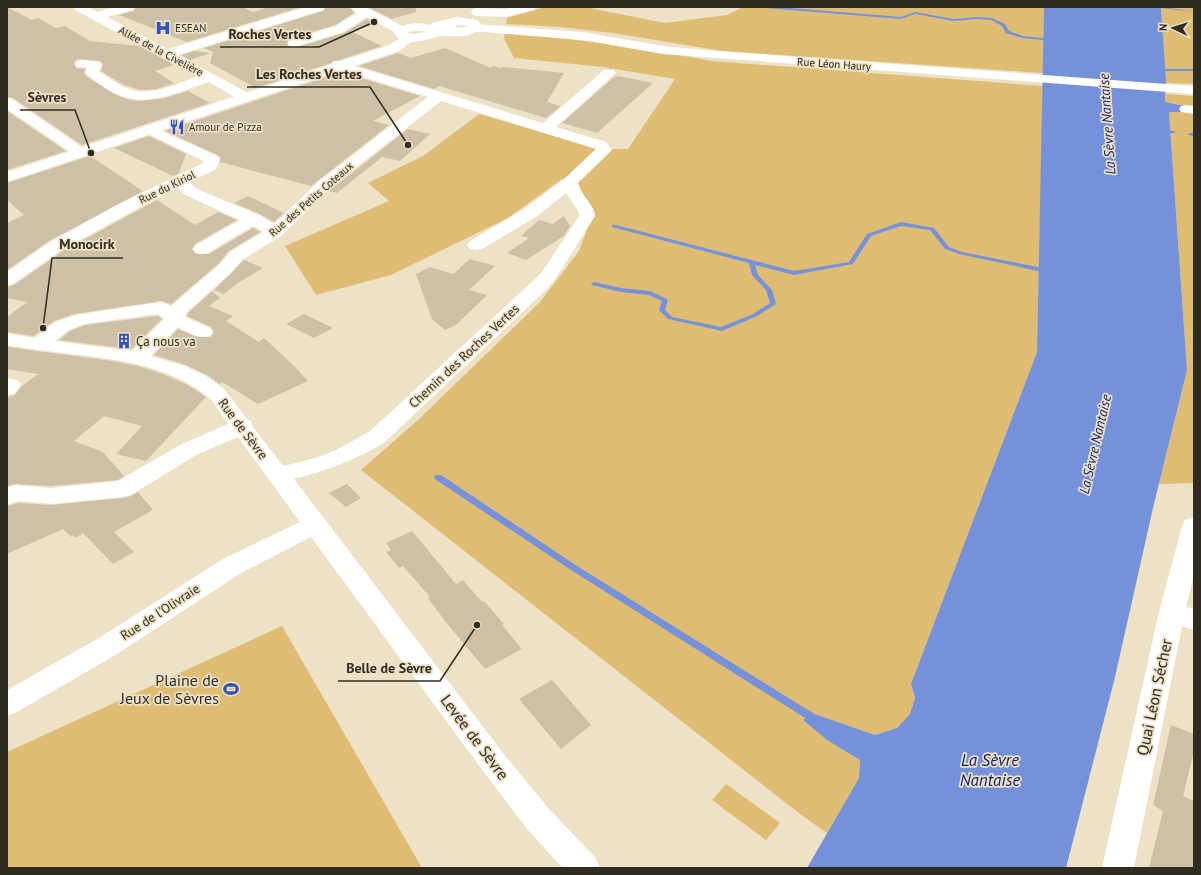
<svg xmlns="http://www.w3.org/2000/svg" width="1201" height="875" viewBox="0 0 1201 875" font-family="'PT Sans',sans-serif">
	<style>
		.green { fill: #debc74 }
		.water { fill: #7591d9 }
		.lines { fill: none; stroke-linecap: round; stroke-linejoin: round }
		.stream { fill: #7591d9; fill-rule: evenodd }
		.building { fill: #cdc0a6 }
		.minor { fill: #fff; fill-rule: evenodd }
		.major { fill: #fff; fill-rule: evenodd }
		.labels { text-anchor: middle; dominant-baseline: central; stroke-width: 3.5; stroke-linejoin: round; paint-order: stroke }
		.far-poi-label { font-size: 11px; fill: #302c21; stroke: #ede1c6; text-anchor: start }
		.far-street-label { font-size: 11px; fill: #302c21; stroke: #ede1c6 }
		.poi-label { font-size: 13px; fill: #302c21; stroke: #ede1c6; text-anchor: start }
		.street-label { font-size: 13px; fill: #302c21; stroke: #ede1c6 }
		.water-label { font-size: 14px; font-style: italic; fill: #0e1e71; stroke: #ede1c6 }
		.near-poi-label { font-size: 16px; fill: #302c21; stroke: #ede1c6; text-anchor: end }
		.near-street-label { font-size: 16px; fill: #302c21; stroke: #ede1c6 }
		.near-water-label { font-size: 17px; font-style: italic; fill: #0e1e71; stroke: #ede1c6 }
		.leader { fill: none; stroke: #302c21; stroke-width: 1.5 }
		.callout-dot { fill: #302c21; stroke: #ede1c6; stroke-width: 1.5 }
		.callout-label { font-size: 14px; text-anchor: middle; font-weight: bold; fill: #302c21; stroke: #ede1c6; stroke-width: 3.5; stroke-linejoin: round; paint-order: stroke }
	</style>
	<rect width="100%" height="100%" fill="#ede1c6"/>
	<!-- green -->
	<path class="green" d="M545,7H584L665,23L727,15L743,7H1044L1043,73L722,51L613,33L560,27L506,24L507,18Z
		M1161,7H1194V84L1166,83Z
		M505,32L628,46L712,61L1043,86L1037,352L911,684L915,698L910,714L897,728L875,735L812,713L803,720L827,740L860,759L859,778L827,833L800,814L361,470L419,419L540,302L579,251L592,215L579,185L562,179L508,218L391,275L316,295L285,246L389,201L368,183L423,156L479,114L599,149H628L675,79L603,67L514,58L504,38Z
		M1166,94L1194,96V483L1159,484L1187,370L1169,111L1187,112L1185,106L1165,102Z
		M282,626L422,868H7V752Z
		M726,784L780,823L766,840L712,800Z"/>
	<!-- water -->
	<path class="water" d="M1044,7H1164L1194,12L1161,8L1166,80L1165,102L1185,106L1187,112H1169L1187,370L1153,508L1115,677L1066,868H807L859,778L860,760L827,740L803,720L812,713L875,735L897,728L910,714L915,698L911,684L1037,352Z"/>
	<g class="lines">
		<!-- stream -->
		<path class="stream" d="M763,7H779L901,17L915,12L954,19L977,17L992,18L1005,24L1009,31L1023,36L1052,39L1054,40L1052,41L1022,38L1006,33L1002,26L991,20L977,19L954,21L915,14L901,19L765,8Z
			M1154,69H1194V71H1154Z
			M1159,129L1174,131L1176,132C1172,135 1163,132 1159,130Z
			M1189,133H1194V136L1189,135Z
			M901,222L934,228L949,247L962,252L1048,269L1051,271L1048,273L959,254L945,249L930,230L901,226L871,236L853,264L794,275L755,265L758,275L772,290L776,304L757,316L722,331L668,319L659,310L662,301L649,295L621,292L592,285L591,284L594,282L621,288L650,291L667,299L668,300L665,310L672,317L721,327L753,314L770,303L766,290L752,275L749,263L612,227V225H616L794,271L849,262L867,234Z
			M435,475H441L574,564L819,717L821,720L819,723L816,724L813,723L568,568L435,479L434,477Z"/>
	</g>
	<!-- building -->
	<path class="building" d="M7,7L32,20L38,18L56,28L65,26L90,41L139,46L174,65L155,71L174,83L157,89L140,90L124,85L101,71L103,64L100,61L82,59L76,60L74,63L76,68L85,69L84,73L86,76L114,94L130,100L141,101L165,98L188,91L210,103L82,145L13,98L7,97Z
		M136,7H242L253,12L269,7H301L187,42L119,15L133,11Z
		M326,7H349L354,13L335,25L289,39L287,43L288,46L294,48L344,33L367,19L376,24L350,31L382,46L339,60L333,61L331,63L256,88L210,63L213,52L204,48L323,11Z
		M368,7H416V12L392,19Z
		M445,48L491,68L493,66L501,68L503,67L564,73L547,102L561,106L546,118L439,86L434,89L359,66L398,53L411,58Z
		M194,51L211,53L190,60L182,55Z
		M341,72L420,96L373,121L389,125L311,186L220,162L221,158L218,155L165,131Z
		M618,76L653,83L597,133L562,123L613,78Z
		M7,111L66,151L7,170Z
		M408,129L430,134L400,161L382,157L337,193L329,191Z
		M149,136L186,154L179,173L173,176L114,148Z
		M90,156L143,191L49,241L7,270V223L24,215L7,200V183Z
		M248,196L284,213L274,222L260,214L234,203Z
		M157,200L195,225L218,212L237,220L195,244L192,249L196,254H209L253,228L260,232L229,251L218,264L171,304L161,301L74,314L54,321L34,336L7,332V317L27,302L7,298V287L14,285L63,251Z
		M564,216L570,226L564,236L526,260L507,253L529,238L521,236L539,220L553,224Z
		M470,259L495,266L469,290L487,295L456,325L445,330L432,319L416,274L430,267L453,274Z
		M244,260L263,268L238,283L224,294L214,290Z
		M212,291L220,298L209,306L233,316L226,321L259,342L264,338L293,365L308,381L258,404L222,382L220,384L207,375L186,365L154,355L178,329L197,337H211L214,332L211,327L187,316L188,313Z
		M304,314L333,328L314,338L286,324Z
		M158,316L162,319L131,349L59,340L70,331L85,325Z
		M7,347L112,361L138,366L163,374L186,384L206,397L146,461L116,454L142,426L104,416L74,441L103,452L124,476L118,480L51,486L16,484L7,486V398L15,395L21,387L38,374L7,369Z
		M347,484L361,498L346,507L329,493Z
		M138,492L153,510L114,532L134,552L113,564L83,533L76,538L73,535L71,537L63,529L7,554V506L19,503L51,505L123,498L131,496Z
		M412,531L456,584L463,580L482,602L484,601L504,624L502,625L522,649L485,669L445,621L428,598L430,597L403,566L399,568L386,552L391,550L386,543Z
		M552,680L591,725L561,749L519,699Z
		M1171,725L1194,734V751L1183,796L1194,801V868H1149L1163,811L1153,805Z"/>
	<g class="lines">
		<!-- minor -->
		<path class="minor" d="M73,7H88L97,12L115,7H135L133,10L107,17L168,49L306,7H325L323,10L178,55L248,93L250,96L248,99L243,100L238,99L209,82C181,91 148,108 119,95C107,90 97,82 87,75L85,72L87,68L77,67L75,64L77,61L82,60L100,62L102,65L99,71C109,78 120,87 132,90C153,96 179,83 198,76L75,10Z
			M350,7H365L406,28L408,31L406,34H398L367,17L344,32L294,47L289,46L288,43L289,40L336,26L357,13Z
			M515,7H536L534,10L506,17L477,16L473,15L471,12L473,9L477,8L506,9Z
			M475,24L583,32L663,46L705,50L1194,86V94L663,54L583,40L471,31L469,28L471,25Z
			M338,61L543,123L604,70H614L616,73L556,127L606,142L612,150L578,183C581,196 595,205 595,216L558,275L549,287L385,442C356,460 326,471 294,479L503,753L549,809L595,857L600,868H563L527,829L483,771L311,537L241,573L117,654L17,712L7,716V690L99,638L223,559L300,522L238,437L196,455L131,495L123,497L51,504L19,501L7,505L8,487L16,485L51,488L118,481L180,445L228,424C222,416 216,404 208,397C155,353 72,358 7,345V333L34,338L55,322L75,315L161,302L171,306L219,265L230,252L263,232L253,226L208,253L202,254L196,253L193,249L196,245L240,220L185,195L178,188L131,212L62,250L13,284L7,286V272L50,242L119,204L203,163L204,161L144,132L142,129L144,126L149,125L217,156L220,159L216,169L190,182L197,189L259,215L274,224L318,182L428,97L333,68L331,65L333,62ZM441,101L596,149L564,179L524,209L470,241L467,245L470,249L476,250L482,249L536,217L566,193L579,212V216L542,272L535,279L369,432L334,451L309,460L283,466L253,427L251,421L248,420L224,389L206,376L185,366L151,356L178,327C188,333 198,339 210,336L213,332L210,328L185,317L187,312L231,273L242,260L281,236L330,188ZM158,314L164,319L132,351L55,341L69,330L85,324Z
			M7,98L12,99L86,150L89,153L86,156L81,158L76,156L7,109Z
			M1186,105L1194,106V114L1181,112L1179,109L1181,106Z
			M7,378L18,380L21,385L14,394L7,395Z
			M1194,517V575L1186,607L1194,609V630L1182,626L1134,868H1102L1159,612L1182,526L1185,520Z"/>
		<!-- major -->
		<path class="major" d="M458,17L478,20L482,26L478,31L466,36H440L422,41L411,42L399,51L7,182V172L389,45L399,39L394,33C401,22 419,22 430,25L432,23ZM458,25L469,26L462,28L454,27ZM412,31H421L425,32L415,34L408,33Z"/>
	</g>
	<!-- icons -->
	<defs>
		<symbol id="hospital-bare" viewBox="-9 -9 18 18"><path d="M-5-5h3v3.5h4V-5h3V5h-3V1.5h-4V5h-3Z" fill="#3251c1" stroke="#ede1c6" stroke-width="2.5" paint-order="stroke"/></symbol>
		<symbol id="restaurant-bare" viewBox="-9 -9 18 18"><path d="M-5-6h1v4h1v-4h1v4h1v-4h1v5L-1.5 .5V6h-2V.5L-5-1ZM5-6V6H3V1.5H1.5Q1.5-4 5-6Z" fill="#3251c1" stroke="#ede1c6" stroke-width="2.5" paint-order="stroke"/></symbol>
		<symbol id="building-bare" viewBox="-9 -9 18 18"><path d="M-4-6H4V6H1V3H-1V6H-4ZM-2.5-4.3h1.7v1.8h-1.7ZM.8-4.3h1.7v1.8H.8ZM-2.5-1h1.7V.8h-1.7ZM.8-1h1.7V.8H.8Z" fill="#3251c1" stroke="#ede1c6" stroke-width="2.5" paint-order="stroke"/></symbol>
		<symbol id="stadium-bare" viewBox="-9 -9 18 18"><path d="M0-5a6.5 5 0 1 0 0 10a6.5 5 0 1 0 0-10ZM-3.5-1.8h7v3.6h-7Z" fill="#3251c1" stroke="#ede1c6" stroke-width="2.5" paint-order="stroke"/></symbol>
	</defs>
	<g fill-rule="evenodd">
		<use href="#hospital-bare" x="152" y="17" width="22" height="22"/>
		<use href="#restaurant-bare" x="166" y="116" width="22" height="22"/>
		<use href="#building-bare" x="113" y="330" width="22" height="22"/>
		<use href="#stadium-bare" x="220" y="678" width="22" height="22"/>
	</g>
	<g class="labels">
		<!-- far-poi labels -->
		<g class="far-poi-label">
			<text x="175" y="28">ESEAN</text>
			<text x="189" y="127">Amour de Pizza</text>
		</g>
		<!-- far-street labels -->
		<g class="far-street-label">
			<text transform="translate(161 51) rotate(28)">Allée de la Civelière</text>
			<text transform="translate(834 64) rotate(4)">Rue Léon Haury</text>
			<text transform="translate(167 187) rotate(-26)">Rue du Kiriol</text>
			<text transform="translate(311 199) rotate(-41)">Rue des Petits Coteaux</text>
		</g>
		<!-- poi labels -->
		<g class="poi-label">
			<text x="136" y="341">Ça nous va</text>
		</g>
		<!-- street labels -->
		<g class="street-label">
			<text transform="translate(464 356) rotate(-43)">Chemin des Roches Vertes</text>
			<text transform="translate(243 429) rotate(53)">Rue de Sèvre</text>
			<text transform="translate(160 612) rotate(-33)">Rue de l'Olivraie</text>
		</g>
		<!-- water labels -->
		<g class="water-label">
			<text transform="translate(1107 124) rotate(-94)">La Sèvre Nantaise</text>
			<text transform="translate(1095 444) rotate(-77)">La Sèvre Nantaise</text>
		</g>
		<!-- near-poi labels -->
		<g class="near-poi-label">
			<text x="219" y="680">Plaine de<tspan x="219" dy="18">Jeux de Sèvres</tspan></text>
		</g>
		<!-- near-street labels -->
		<g class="near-street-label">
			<text transform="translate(1154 697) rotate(-78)">Quai Léon Sécher</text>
			<text transform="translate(475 737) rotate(53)">Levée de Sèvre</text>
		</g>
		<!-- near-water labels -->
		<g class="near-water-label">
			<text x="990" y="760">La Sèvre<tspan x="990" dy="20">Nantaise</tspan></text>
		</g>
	</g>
	<!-- callouts -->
	<path class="leader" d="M374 22L319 47H220M408 145L370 87H247M91 153L75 110H20M43 328L52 258H123M477 625L440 681H338"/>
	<g class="callout-dot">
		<circle cx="374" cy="22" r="4"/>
		<circle cx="408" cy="145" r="4"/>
		<circle cx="91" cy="153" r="4"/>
		<circle cx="43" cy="328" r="4"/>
		<circle cx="477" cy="625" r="4"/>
	</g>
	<g class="callout-label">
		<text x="270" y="39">Roches Vertes</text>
		<text x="309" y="79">Les Roches Vertes</text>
		<text x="47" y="102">Sèvres</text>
		<text x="87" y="249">Monocirk</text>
		<text x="389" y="673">Belle de Sèvre</text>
	</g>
	<!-- border -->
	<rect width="1201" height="875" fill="none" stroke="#302c21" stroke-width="16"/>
	<!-- north arrow -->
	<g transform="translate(1173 28) rotate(274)" stroke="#ede1c6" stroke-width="3" paint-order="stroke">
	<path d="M0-3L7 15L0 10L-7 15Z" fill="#302c21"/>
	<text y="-6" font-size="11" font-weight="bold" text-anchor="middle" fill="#302c21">N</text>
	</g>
</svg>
